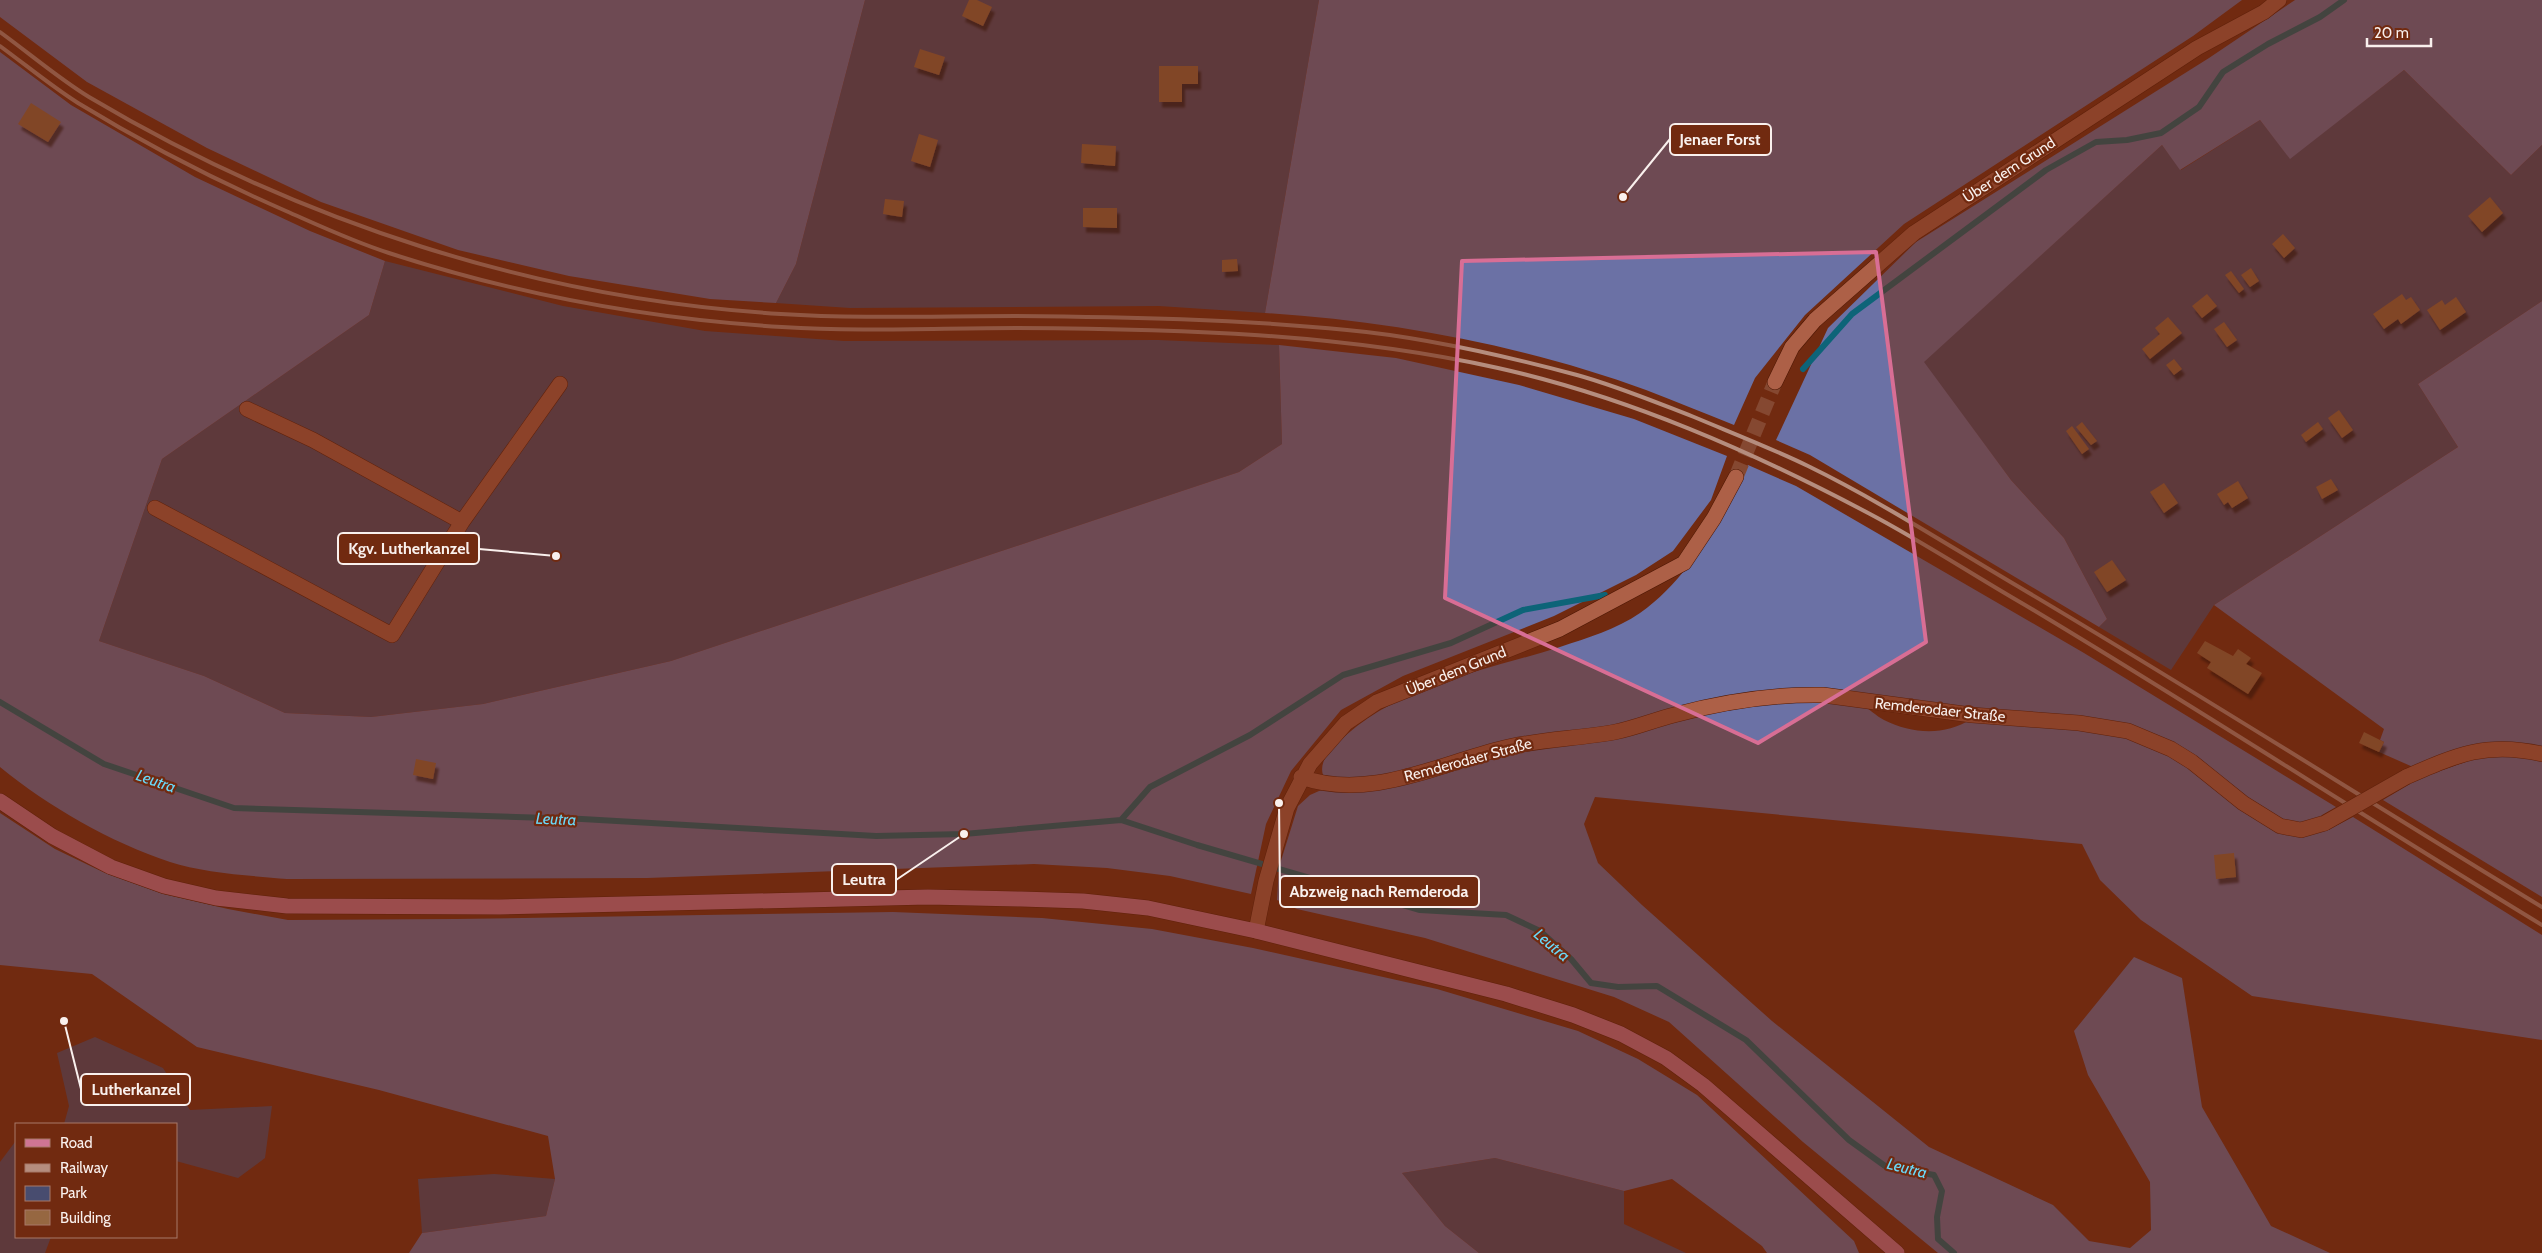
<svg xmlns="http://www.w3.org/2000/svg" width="2542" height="1253" viewBox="0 0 2542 1253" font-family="Cabin,sans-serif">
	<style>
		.green { fill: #484c6f }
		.forest { fill: #6b71a5 }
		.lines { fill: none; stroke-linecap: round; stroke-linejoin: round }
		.stream { stroke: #0d6478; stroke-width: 6 }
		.building { fill: #966741; filter: url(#shadow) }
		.minor-tunnel { stroke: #854831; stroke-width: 15; stroke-dasharray: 15 8; stroke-linecap: butt }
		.minor-casing { stroke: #4b1603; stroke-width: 16 }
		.major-casing { stroke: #4b1603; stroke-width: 16 }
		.minor { stroke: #ad6047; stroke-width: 15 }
		.major { stroke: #cf7594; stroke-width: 15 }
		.rail { stroke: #b58d7e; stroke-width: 4 }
		.minor-bridge-casing { stroke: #4b1603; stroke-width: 16; stroke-linecap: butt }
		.minor-bridge { stroke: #ad6047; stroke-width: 15 }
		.marked { fill: none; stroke: #d86e95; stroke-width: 4; stroke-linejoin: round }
		.labels { text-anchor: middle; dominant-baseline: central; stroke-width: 4.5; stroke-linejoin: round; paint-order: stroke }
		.street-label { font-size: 15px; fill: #f9f0ed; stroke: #712a10 }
		.water-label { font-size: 16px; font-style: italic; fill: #6ad9f9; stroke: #712a10 }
		.leader { fill: none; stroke: #f9f0ed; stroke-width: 2 }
		.callout-dot { fill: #f9f0ed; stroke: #712a10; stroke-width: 2 }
		.callout { fill: #712a10; stroke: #f9f0ed; stroke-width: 2 }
		.callout-label { font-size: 16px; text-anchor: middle; font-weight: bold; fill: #f9f0ed }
	</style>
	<defs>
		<filter id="shadow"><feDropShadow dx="3" dy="5.5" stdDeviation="1" flood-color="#0009"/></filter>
	</defs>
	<rect width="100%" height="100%" fill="#712a10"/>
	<!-- green -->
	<path class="green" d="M865,0H1319L1265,313L1159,306L850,308L776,303L796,264Z
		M2404,70L2511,175L2542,145V301L2418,384L2458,447L2214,605L2171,670L2099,627L2107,619L2064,538L2011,480L1923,362L2162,145L2181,170L2260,120L2290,158Z
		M385,261L563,306L705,331L844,341L1158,340L1279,345L1282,444L1239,472L671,661L483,704L371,717L285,713L204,676L99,641L162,459L369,315Z
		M95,1037L163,1068L190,1110L272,1106L265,1158L238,1178L176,1161V1124H64L69,1106L57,1053Z
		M15,1142L16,1237H51L45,1253H0V1162Z
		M1495,1158L1624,1191V1224L1686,1253H1479L1445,1226L1402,1173Z
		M494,1174L555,1179L546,1216L422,1233L418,1179Z"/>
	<!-- forest -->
	<path class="forest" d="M0,0H865L796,264L776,303L710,299L569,276L458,250L321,202L207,148L87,82L0,17Z
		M1319,0H2242L2193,36L1904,224L1805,315L1755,378L1734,425C1704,413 1675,401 1646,390C1527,346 1391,321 1265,313Z
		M2295,0H2542V145L2511,175L2404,70L2290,159L2260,120L2180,170L2162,145L1924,362L2011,480L2064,538L2107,619L2099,627L1810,455L1776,440L1828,328L1916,242L2209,58Z
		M0,52L71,105L195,177L310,231L385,261L369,315L162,459L99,641L204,676L285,713L371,717L483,704L671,661L1239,472L1282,444L1279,345L1396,358L1519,385L1634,419L1727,456L1711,500L1673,551L1636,575L1554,616L1403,676L1341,710L1291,771L1266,824L1251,894L1170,876L1107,868L1034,864L647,878L287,879C253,876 203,873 170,862C110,842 49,807 0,767Z
		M2542,301V747C2487,734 2463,749 2413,767L2379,752L2384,742L2380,740L2384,729L2214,605L2458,447L2418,384Z
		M1748,465L1796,486L2084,653L2336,807L2322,815L2323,818L2311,822H2290L2270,814L2174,745L1823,691L1353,781L1323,775C1319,762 1329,752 1338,743C1396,685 1484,671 1560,647C1587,638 1617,629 1640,613C1691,577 1719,519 1748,465Z
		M1800,699C1815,700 1849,700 1861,705C1869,708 1876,716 1884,720C1912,734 1945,736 1971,719L2107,731L2169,753L2277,832C2297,838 2309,833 2328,827L2330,829L2353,817L2542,935V1040L2252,996L2141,920L2100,880L2082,844L1595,797L1584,824L1598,863L1642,905L1772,1021L1929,1147L2053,1205L2089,1241L2130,1248L2151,1230L2150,1182L2088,1075L2074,1031L2134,957L2182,978L2202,1107L2271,1226L2330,1253H1938L1803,1142L1669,1022L1614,997L1425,938L1297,909L1277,900L1279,867L1298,806L1310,795L1319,791L1675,719Z
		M2497,755H2520L2542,760V897L2383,800L2410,784L2409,782L2474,759Z
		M0,813L55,849L105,873L163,894L228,909L288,920L456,919L893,912L1042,918L1152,929L1253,948L1437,989L1578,1031L1638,1059L1697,1095L1854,1241L1859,1253H1767L1762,1246L1672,1179L1624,1191L1495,1158L1402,1173L1445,1226L1479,1253H409L422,1233L546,1216L555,1179L548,1136L379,1090L197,1047L92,974L0,965Z"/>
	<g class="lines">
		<!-- stream -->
		<path class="stream" d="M1803,369L1852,314L2046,170L2096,142L2127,140L2161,133L2199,107L2223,72L2268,44L2320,17L2344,0
			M0,702L104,764L234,808L582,819L876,836L964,834L1121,820L1197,845L1420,910L1506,915L1540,931L1571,959L1591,983L1618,987L1657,986L1746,1040L1849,1140L1885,1166L1934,1175L1942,1191L1937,1217L1938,1239L1954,1253
			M1121,820L1150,787L1250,735L1343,675L1451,643L1523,610L1605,595"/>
	</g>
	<!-- building -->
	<path class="building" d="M969,0H977L992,7L983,26L962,16Z
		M920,49L945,57L939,75L914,67Z
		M1159,66H1198V84H1182V102H1159Z
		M31,103L61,122L48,142L18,124Z
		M919,134L938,140L930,167L911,161Z
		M1082,144L1116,146L1115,166L1081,163Z
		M2490,197L2503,213L2482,232L2468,216Z
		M885,199L904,201L902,217L883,214Z
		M1083,208H1117V228L1083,227Z
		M2283,234L2295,248L2284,258L2272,244Z
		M1237,259L1238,271L1222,272V260Z
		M2251,268L2259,281L2250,287L2241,275Z
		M2231,271L2244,289L2239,293L2225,275Z
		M2207,294L2217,306L2202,318L2192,306Z
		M2402,294L2406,300L2411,297L2420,310L2401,324L2398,319L2384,329L2373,314Z
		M2456,297L2466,312L2440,330L2427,310L2442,300L2445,305Z
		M2168,317L2182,333L2150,359L2142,349L2160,334L2155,328Z
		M2224,322L2237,340L2227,347L2214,329Z
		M2174,359L2182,369L2174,375L2166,365Z
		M2339,410L2353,430L2342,438L2328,418Z
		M2082,422L2097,441L2091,445L2076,427Z
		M2318,422L2323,429L2306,442L2301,435Z
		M2072,426L2089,449L2082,454L2066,431Z
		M2331,479L2338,490L2322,499L2316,487Z
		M2238,481L2248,498L2232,508L2228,502L2224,505L2217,494Z
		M2164,483L2178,503L2164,513L2150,492Z
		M2112,560L2126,580L2107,592L2094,572Z
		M2205,641L2233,656L2238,649L2251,658L2246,664L2262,673L2248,694L2207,668L2211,662L2197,653Z
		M2364,732L2384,742L2379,752L2359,743Z
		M416,759L436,763L433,779L413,775Z
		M2234,853L2236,877L2216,879L2214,855Z"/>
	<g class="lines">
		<!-- minor-tunnel -->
		<path class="minor-tunnel" d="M1736,477L1775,382"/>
		<defs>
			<path id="minor" d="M1775,382L1792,347L1815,320L1914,233L2197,48L2264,12L2279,0
				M247,409L313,440L462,522
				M155,508L392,635L462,522L560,384
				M1301,777C1368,801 1436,765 1500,749C1538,739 1577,739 1615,732C1635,728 1654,720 1674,715C1722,702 1773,694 1823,695L1972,715L2079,723L2128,731L2171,749L2192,762L2243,803L2280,826L2301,830L2325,823
				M2406,777C2456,755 2487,741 2542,754
				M1256,931L1266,881L1287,808L1310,764L1346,723L1377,702L1560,629L1684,563L1714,518L1736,477"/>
			<path id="major" d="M0,801L52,836L111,867L164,886L216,898L287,906L500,907L928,897L1021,899L1083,901L1148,908L1256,931L1506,994L1573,1015L1621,1034L1666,1058L1703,1085L1897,1253"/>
		</defs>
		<!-- minor casing -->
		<use href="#minor" class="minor-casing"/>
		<!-- major casing -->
		<use href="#major" class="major-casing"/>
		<!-- minor -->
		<use href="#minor" class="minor"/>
		<!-- major -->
		<use href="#major" class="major"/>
		<!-- rail -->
		<path class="rail" d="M0,32C29,53 58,78 89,97C299,222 536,299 781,314C859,319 937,316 1016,316C1126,317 1237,319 1347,330C1424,337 1502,355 1577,375C1617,386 1655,402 1694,417C1732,433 1771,448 1808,466C1882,502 1952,548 2024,590C2198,693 2369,802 2542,907
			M0,46C26,65 51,86 78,103C145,144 215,180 286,211C320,226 354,242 389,253C515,294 649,319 782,327C860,332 939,328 1017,328C1178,329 1340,333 1498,368C1628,397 1753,452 1870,514C1923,542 1973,575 2025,605C2199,709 2369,820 2542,925"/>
		<defs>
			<path id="minor-bridge" d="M2325,823L2406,777"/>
		</defs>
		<!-- minor-bridge casing -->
		<use href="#minor-bridge" class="minor-bridge-casing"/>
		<!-- minor-bridge -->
		<use href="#minor-bridge" class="minor-bridge"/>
	</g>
	<!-- marked area -->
	<path d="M0 0H2542V1253H0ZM1876,252L1926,642L1758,743L1445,598L1462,261Z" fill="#712a10" fill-opacity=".55" fill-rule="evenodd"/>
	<path class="marked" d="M1876,252L1926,642L1758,743L1445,598L1462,261Z"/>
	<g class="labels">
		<!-- street labels -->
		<g class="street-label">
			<text transform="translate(2009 170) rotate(-33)">Über dem Grund</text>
			<text transform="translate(1456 671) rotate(-22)">Über dem Grund</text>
			<text transform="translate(1940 710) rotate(6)">Remderodaer Straße</text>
			<text transform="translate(1468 760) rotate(-15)">Remderodaer Straße</text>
		</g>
		<!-- water labels -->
		<g class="water-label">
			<text transform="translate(156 781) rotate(19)">Leutra</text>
			<text transform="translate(556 819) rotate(2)">Leutra</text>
			<text transform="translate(1552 945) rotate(40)">Leutra</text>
			<text transform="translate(1907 1168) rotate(14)">Leutra</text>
		</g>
	</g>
	<!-- callouts -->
	<path class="leader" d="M1623 197L1670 139M556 556L479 549M964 834L896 880M1279 803L1280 892M64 1021L81 1089"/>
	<g class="callout-dot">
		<circle cx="1623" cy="197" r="5"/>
		<circle cx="556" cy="556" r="5"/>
		<circle cx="964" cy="834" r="5"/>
		<circle cx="1279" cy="803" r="5"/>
		<circle cx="64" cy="1021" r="5"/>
	</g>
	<g class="callout">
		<rect x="1670" y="124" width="101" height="31" rx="5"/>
		<rect x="338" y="533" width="141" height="31" rx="5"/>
		<rect x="832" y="864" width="64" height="31" rx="5"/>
		<rect x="1280" y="876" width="199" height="31" rx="5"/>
		<rect x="81" y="1074" width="109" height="31" rx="5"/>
	</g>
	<g class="callout-label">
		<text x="1720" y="145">Jenaer Forst</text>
		<text x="409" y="554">Kgv. Lutherkanzel</text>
		<text x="864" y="885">Leutra</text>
		<text x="1379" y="897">Abzweig nach Remderoda</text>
		<text x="136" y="1095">Lutherkanzel</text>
	</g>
	<!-- legend -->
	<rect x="15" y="1123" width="162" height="115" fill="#712a10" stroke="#a77968"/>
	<rect x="25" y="1139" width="25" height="8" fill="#cf7594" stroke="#a77968"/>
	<text x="60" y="1148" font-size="15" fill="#f9f0ed">Road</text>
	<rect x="25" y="1164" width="25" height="8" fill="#b58d7e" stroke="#a77968"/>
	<text x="60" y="1173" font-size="15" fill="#f9f0ed">Railway</text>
	<rect x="25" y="1186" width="25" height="15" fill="#484c6f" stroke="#a77968"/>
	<text x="60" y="1198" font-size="15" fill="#f9f0ed">Park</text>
	<rect x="25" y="1210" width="25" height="15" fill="#966741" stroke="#a77968"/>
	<text x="60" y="1223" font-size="15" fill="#f9f0ed">Building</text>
	<!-- scale -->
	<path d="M2367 38v8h64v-8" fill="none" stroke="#f9f0ed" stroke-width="2.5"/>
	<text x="2374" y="38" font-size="15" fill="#f9f0ed" stroke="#712a10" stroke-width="4" paint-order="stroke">20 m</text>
</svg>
